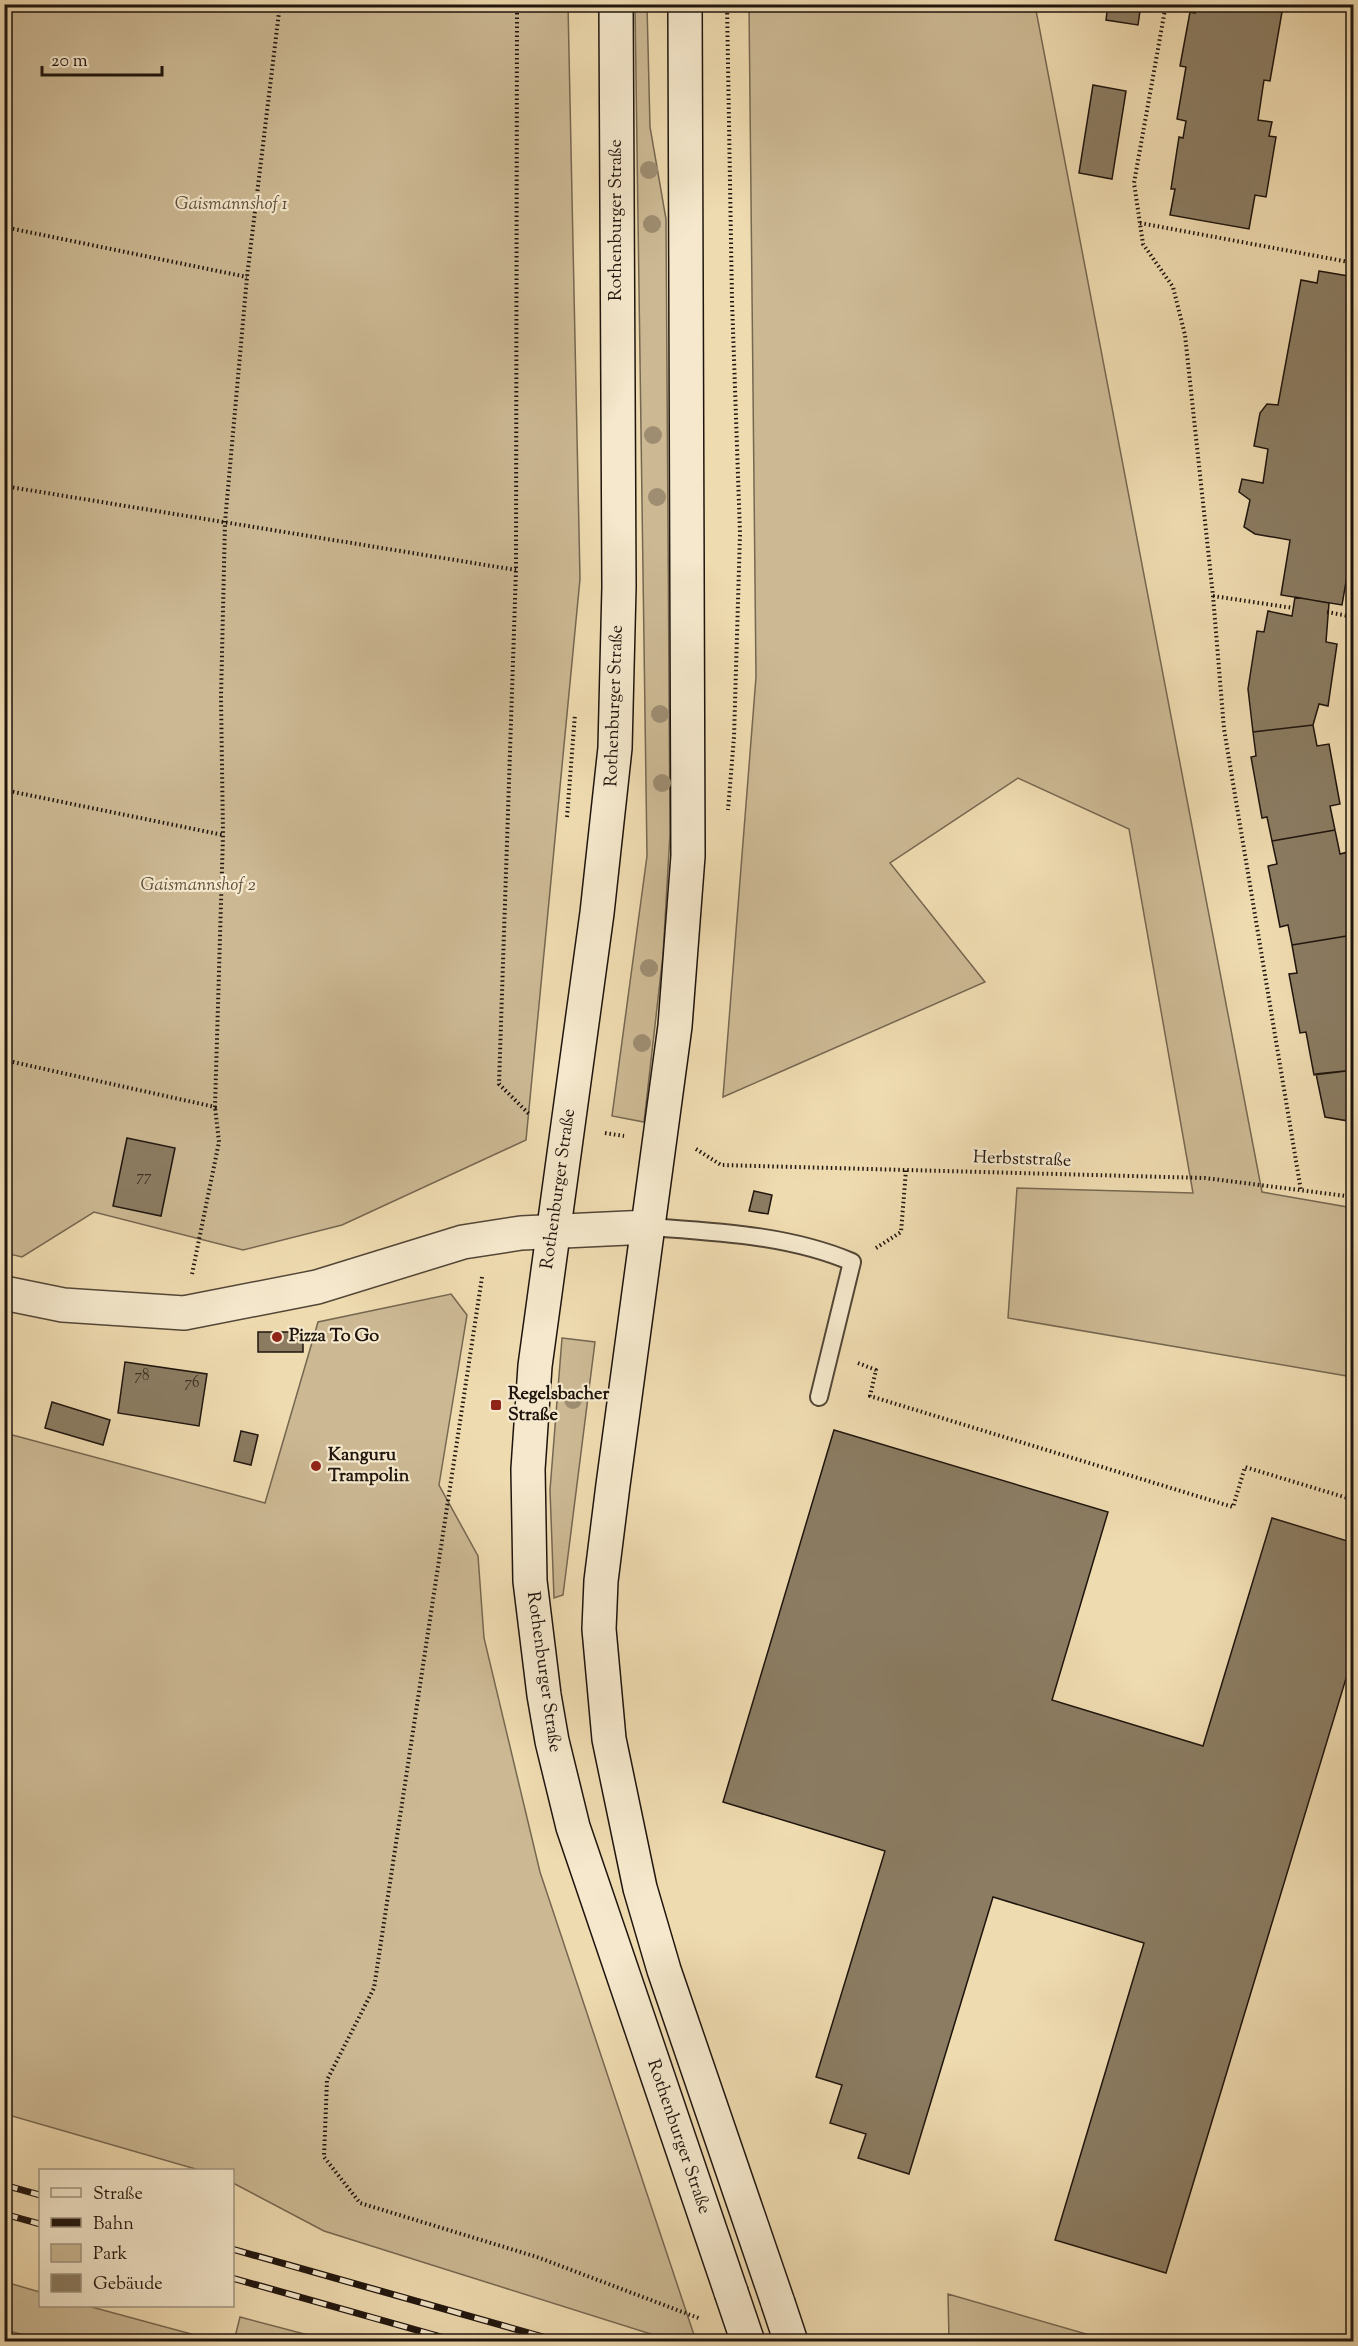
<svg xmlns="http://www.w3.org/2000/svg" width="1358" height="2346" viewBox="0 0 1358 2346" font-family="'Sorts Mill Goudy',serif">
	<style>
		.green { fill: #ccb994; stroke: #766751; stroke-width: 1.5 }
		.building { fill: #8b7c62; stroke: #1f150e; stroke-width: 1.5 }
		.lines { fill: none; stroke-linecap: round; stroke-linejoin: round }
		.lane-casing { stroke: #534636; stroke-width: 20 }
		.street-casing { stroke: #534636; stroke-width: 36 }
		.secondary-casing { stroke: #1f150e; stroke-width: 36 }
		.path { stroke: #1f150e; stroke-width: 4; stroke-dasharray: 1.5 3; stroke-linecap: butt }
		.lane { stroke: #f5e8cc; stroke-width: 16 }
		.street { stroke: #f5e8cc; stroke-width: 33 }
		.secondary { stroke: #f5e8cc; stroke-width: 33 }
		.rail-casing { stroke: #1f150e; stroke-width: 7 }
		.rail { stroke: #f5e8cc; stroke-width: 4.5; stroke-dasharray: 14; stroke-linecap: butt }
		.secondary-bridge-casing { stroke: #1f150e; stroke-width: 36; stroke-linecap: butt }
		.secondary-bridge { stroke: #f5e8cc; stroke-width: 33 }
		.tree { fill: #9e8d71 }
		.poi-dot { fill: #8f2418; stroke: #f5e8cc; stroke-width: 2 }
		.labels { text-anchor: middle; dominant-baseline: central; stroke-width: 4.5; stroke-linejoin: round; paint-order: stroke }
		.number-label { font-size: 15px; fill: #3a2f23 }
		.park-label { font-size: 18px; font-style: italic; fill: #5c4e3d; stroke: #f5e8cc }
		.street-label { font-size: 18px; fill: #1f150e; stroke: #f5e8cc }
		.poi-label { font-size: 18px; font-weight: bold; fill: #1f150e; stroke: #f5e8cc; text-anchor: start }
	</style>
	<rect width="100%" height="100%" fill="#efdbb0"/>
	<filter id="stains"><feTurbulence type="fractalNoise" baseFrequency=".00333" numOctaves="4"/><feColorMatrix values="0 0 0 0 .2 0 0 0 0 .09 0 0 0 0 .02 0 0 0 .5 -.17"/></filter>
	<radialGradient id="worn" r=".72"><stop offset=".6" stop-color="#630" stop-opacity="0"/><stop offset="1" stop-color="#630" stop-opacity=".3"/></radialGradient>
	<!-- green -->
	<path class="green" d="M4,5H568L580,579L526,1140L342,1225L243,1250L94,1212L22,1257L5,1253Z
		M647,5L650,127L666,219L670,834L663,955L644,1122L612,1116L647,856L635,5Z
		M749,5H1035L1262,1192L1353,1208V1377L1008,1318L1017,1188L1193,1193L1129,829L1018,778L890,863L985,982L723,1097L756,677Z
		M451,1294L467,1315L439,1485L478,1556L484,1638L540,1872L696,2341H673L324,2231L233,2183L232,2170H199L5,2114V1433L265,1503L318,1322Z
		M562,1338L595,1342L563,1595L554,1598L550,1490Z
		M5,2282L40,2292V2306H88L217,2341H48L5,2330Z
		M948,2294L1093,2336L1112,2341H949Z
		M240,2317L331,2341H234Z"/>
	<!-- building -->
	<path class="building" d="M1108,4H1141L1138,25L1106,20Z
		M1196,4H1277L1276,11L1282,12L1270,81L1264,80L1258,120L1272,122L1269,136L1276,137L1266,197L1255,195L1249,229L1170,215L1175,189H1171L1179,137L1183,138L1186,121L1177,119L1186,67L1180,66L1190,12L1195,13Z
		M1093,85L1126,91L1112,179L1079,173Z
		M1319,271L1354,277V536L1342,605L1281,595L1290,540L1255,534L1244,527L1250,500L1239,492L1242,479L1263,483L1268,449L1254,446L1260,413L1267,404L1278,405L1301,280L1317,283Z
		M1295,597L1329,603L1326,642L1337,644L1328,706L1319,704L1313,725L1253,732L1248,689L1257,631L1264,632L1268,611L1292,616Z
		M1313,725L1317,746L1329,744L1340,804L1330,806L1335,830L1272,841L1267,817L1262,818L1251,757L1256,756L1253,732Z
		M1335,830L1340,854L1348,852L1354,882V914H1349L1353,935L1292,945L1288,925L1280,927L1268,866L1277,864L1272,841Z
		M1353,935L1354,1070L1314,1075L1306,1032L1300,1033L1289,974L1297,973L1292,945Z
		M1354,1070V1122L1325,1117L1316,1074Z
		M127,1138L175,1148L161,1216L113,1206Z
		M754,1191L772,1195L768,1214L749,1211Z
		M258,1332H303V1352H258Z
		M125,1362L207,1374L199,1426L118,1413Z
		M52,1402L110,1420L103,1445L45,1428Z
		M834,1430L1108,1512L1052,1700L1203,1746L1272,1518L1354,1543V1652L1166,2273L1055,2240L1144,1943L993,1897L909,2174L858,2158L866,2134L830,2123L842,2085L816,2077L885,1851L723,1802Z
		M241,1431L258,1435L251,1465L234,1461Z"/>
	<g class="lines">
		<defs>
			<path id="lane" d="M649,1227C717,1232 789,1235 852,1262L819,1397"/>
			<path id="street" d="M4,1293L63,1305L184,1313L317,1287L463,1242L521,1233L649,1227"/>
			<path id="secondary" d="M616,4L619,587L615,748L597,913L535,1366L528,1469L530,1581L544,1695L552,1741L573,1827L731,2292
				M685,4L688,856L675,1026L613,1485L601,1581L599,1629L609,1739L640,1888L664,1970L778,2303"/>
		</defs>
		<!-- lane casing -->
		<use href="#lane" class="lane-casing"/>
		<!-- street casing -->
		<use href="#street" class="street-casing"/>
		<!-- secondary casing -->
		<use href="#secondary" class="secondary-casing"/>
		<!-- path -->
		<path class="path" d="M517,4L516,570L499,1084L530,1115
			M727,4L732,301L740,534L734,737L728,810
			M1166,4L1134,183L1143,244L1173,287L1185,335L1213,596L1224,729L1301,1191
			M1140,223L1354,263
			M4,227L247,277
			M4,486L516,570
			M1213,596L1293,608
			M1327,612L1354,617
			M4,790L223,835
			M567,817L575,714
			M4,1060L215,1107L223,835L221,698L225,522L247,277L280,4
			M605,1133L624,1136
			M696,1149L721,1165L1205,1178L1354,1197
			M876,1248L901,1232L906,1170
			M192,1274L219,1142L215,1107
			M482,1277L374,1988L327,2080L324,2157L360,2203L537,2257L701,2319
			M858,1363L876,1370L870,1396L1233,1507L1245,1467L1354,1500"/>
		<!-- lane -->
		<use href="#lane" class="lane"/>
		<!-- street -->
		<use href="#street" class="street"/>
		<!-- secondary -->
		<use href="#secondary" class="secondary"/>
		<defs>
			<path id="rail" d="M4,2185L40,2195
				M4,2214L40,2224
				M232,2249L561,2342
				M232,2278L459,2342"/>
		</defs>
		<!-- rail casing -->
		<use href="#rail" class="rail-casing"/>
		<!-- rail -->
		<use href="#rail" class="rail"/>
		<defs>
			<path id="secondary-bridge" d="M731,2292L748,2342
				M778,2303L791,2342"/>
		</defs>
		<!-- secondary-bridge casing -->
		<use href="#secondary-bridge" class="secondary-bridge-casing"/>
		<!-- secondary-bridge -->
		<use href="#secondary-bridge" class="secondary-bridge"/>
	</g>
	<!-- trees -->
	<g class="tree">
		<circle cx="649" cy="170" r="9"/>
		<circle cx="652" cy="224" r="9"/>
		<circle cx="653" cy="435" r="9"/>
		<circle cx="657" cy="497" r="9"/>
		<circle cx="660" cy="714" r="9"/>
		<circle cx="662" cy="783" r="9"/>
		<circle cx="649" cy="968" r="9"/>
		<circle cx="642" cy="1043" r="9"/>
		<circle cx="573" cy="1400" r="9"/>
	</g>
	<!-- markers -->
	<g class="poi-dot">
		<circle cx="277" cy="1337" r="6"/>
		<rect x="490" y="1399" width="12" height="12" rx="3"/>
		<circle cx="316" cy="1466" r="6"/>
	</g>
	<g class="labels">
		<!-- number labels -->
		<g class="number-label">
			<text x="144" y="1177">77</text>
			<text x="142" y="1376">78</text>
			<text x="192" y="1383">76</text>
		</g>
		<!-- park labels -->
		<g class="park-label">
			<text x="231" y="205">Gaismannshof 1</text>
			<text x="198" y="886">Gaismannshof 2</text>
		</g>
		<!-- street labels -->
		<g class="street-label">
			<text transform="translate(617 220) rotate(-90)">Rothenburger Straße</text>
			<text transform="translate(615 706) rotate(-88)">Rothenburger Straße</text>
			<text transform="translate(1022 1160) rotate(2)">Herbststraße</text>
			<text transform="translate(559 1189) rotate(-82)">Rothenburger Straße</text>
			<text transform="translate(543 1672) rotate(82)">Rothenburger Straße</text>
			<text transform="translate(678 2137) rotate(71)">Rothenburger Straße</text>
		</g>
		<!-- poi labels -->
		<g class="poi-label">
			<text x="289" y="1337">Pizza To Go</text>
			<text x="508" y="1395">Regelsbacher<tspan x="508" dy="21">Straße</tspan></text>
			<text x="328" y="1456">Kanguru<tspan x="328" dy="21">Trampolin</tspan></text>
		</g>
	</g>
	<!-- margin -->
	<rect width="1358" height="2346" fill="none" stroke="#efdbb0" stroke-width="24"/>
	<rect x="6" y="6" width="1346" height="2334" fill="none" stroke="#1f150e" stroke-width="3"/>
	<rect x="12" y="12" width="1334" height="2322" fill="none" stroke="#1f150e" stroke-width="1.5"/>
	<!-- legend -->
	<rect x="39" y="2169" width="195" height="138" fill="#f5e8cc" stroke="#9f9480" stroke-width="1.5"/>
	<rect x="51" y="2188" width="30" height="9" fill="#f5e8cc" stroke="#9f9480" stroke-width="1.5"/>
	<text x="93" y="2199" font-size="18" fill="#1f150e">Straße</text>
	<rect x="51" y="2218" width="30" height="9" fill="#1f150e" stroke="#9f9480" stroke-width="1.5"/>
	<text x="93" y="2229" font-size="18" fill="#1f150e">Bahn</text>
	<rect x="51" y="2244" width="30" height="18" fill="#ccb994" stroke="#9f9480" stroke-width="1.5"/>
	<text x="93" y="2259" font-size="18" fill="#1f150e">Park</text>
	<rect x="51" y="2274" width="30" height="18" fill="#8b7c62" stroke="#9f9480" stroke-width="1.5"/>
	<text x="93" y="2289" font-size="18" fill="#1f150e">Gebäude</text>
	<!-- scale -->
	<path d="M42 66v9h120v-9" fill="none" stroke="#1f150e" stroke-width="3"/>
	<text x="51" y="66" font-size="18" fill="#1f150e" stroke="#f5e8cc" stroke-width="4.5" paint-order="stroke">20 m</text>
	<rect width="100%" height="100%" filter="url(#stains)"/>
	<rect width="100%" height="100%" fill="url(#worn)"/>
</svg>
